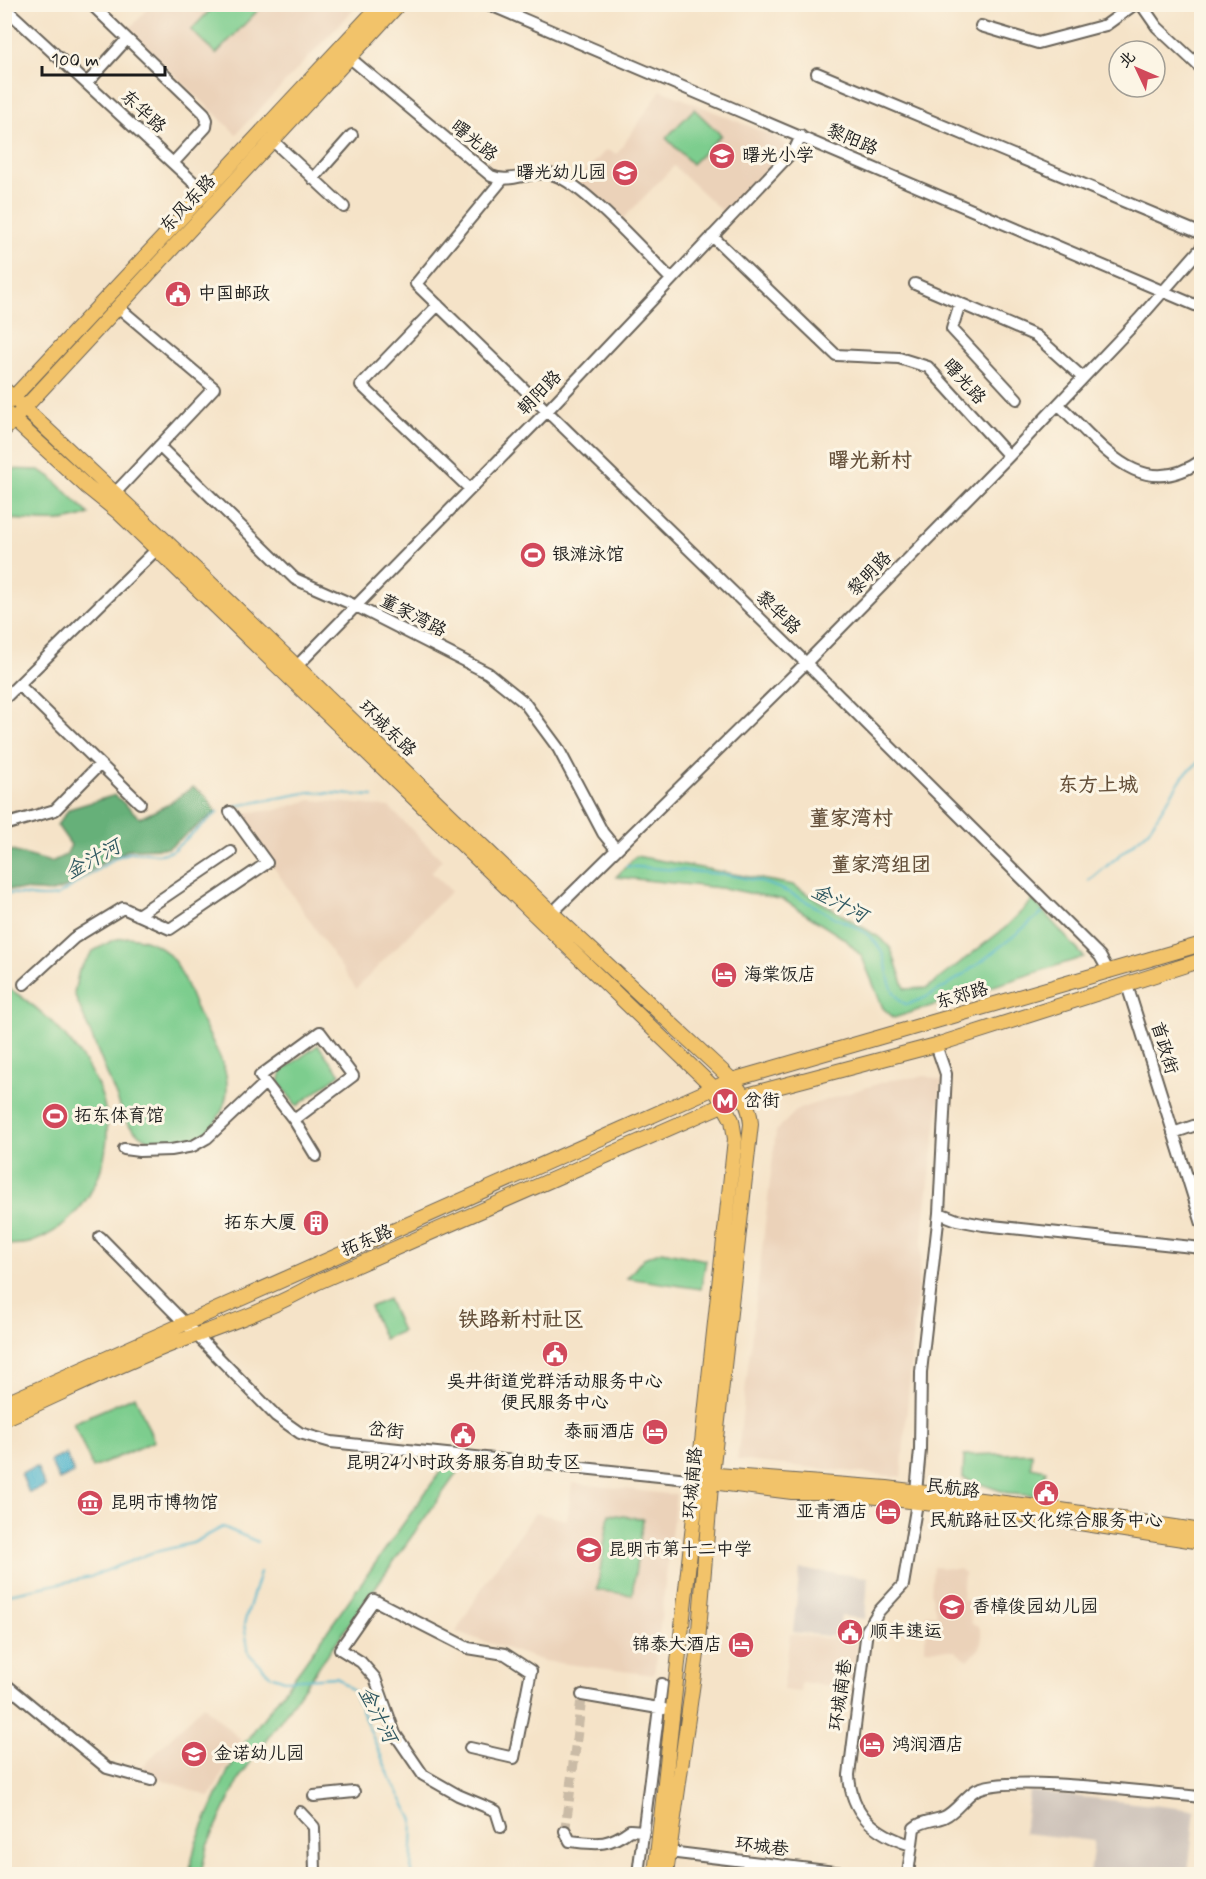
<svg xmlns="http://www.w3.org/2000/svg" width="1206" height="1879" viewBox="0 0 1206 1879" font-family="Mynerve,'LXGW WenKai TC',sans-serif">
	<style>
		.built { fill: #ebd2b9 }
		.industrial { fill: #cdc2b9 }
		.green { fill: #7dcd8e; stroke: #4c7455; stroke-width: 1.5 }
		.forest { fill: #66b079; stroke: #41664a; stroke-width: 1.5 }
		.water { fill: #4db4cc; stroke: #346874; stroke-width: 1.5 }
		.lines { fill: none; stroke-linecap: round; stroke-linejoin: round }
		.stream { stroke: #4db4cc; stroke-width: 2 }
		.minor-tunnel { stroke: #cabba6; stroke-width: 10; stroke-dasharray: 10 5; stroke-linecap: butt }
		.minor-casing { stroke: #686258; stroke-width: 14 }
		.major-casing { stroke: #686258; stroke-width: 16 }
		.minor { stroke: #fff; stroke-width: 10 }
		.major { stroke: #f2c36a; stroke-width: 14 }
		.labels { text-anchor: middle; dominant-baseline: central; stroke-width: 6; stroke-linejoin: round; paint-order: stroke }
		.street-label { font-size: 18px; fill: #1c1c1c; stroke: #fcf5e5 }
		.poi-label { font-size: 18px; fill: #1c1c1c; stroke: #fcf5e5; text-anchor: start }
		.neighbourhood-label { font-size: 20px; font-weight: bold; fill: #65503a; stroke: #fcf5e5 }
		.water-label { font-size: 20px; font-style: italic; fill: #305962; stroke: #fcf5e5 }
		.quarter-label { font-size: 21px; font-weight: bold; fill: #65503a; stroke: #fcf5e5 }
	</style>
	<rect width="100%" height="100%" fill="#fcf5e5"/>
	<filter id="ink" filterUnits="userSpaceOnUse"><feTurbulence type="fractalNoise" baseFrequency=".0167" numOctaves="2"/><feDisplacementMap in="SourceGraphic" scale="12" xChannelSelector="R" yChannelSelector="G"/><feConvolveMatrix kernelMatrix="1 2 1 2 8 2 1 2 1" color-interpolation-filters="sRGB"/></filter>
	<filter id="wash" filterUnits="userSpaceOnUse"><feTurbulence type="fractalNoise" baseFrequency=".008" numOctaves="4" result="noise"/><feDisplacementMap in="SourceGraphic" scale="24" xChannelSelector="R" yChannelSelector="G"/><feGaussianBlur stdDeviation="1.35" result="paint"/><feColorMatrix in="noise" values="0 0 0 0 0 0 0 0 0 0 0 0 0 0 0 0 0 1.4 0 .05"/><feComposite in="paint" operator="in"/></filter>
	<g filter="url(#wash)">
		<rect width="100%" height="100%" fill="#f5e3c8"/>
		<!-- built -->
		<path class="built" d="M152,5H358L236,134L128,30Z
			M661,90L778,138L789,148L724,213L674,166L620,222L577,181L606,150L617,154Z
			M311,800L389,807L442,860L431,872L451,891L356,989L237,813L276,810Z
			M926,1076L942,1081L923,1230L901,1477L737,1460L776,1131L798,1109L890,1080Z
			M572,1483L676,1495L654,1675L544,1661L456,1632L486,1581L535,1513L567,1520Z
			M933,1567L960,1569L964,1573L962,1599L969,1601L971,1623L979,1626L982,1638L980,1648L968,1660L954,1650L925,1649L926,1614L937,1615L931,1593Z
			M790,1634L858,1642L851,1689L801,1682L800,1692L783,1690Z
			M203,1705L241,1740L210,1797L150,1775L141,1768Z"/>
		<!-- industrial -->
		<path class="industrial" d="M800,1569L868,1577L865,1619L841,1616L838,1637L793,1632Z
			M1029,1791L1195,1810L1188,1874H1090L1094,1841L1024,1833Z"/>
		<!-- green -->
		<path class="green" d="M215,5H263L216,54L191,30Z
			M694,109L721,135L692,164L666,138Z
			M5,469L39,470L50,476L89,514C59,526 38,520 8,519L5,516Z
			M636,856L793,885L882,939L891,949L905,989L927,988L1005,928L1033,900L1084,957L894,1018L883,1008L862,957L846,940L784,900L729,889L616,877Z
			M128,937C144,938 158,943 169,955C182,968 188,992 196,1008C204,1028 222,1055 226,1075C232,1107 211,1139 179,1144C158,1147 140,1138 127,1123L74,993L79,970L93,951L113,940Z
			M5,986C41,1008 72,1038 93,1076C127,1135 97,1220 32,1242C24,1245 13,1244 5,1245Z
			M318,1045L340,1074L297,1106L279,1083L282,1071Z
			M662,1251L706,1260L701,1289L627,1278L644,1258Z
			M388,1299L402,1331L384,1339L370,1307Z
			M135,1396L154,1441L93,1468L73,1423Z
			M1032,1453L1031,1467L1046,1470L1041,1496L1010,1494L963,1478L964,1455Z
			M445,1465L459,1466L457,1473L240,1777L207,1846L201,1874H189L196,1842L228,1771L246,1741L301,1668Z
			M609,1514L643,1519L632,1595L597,1590Z"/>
		<!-- forest -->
		<path class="forest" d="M193,787L207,797L216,812L168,848L130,849L110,858L65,888L52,892L5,889V849L51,862L66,855L71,845L57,825L69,809L115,795L140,818L165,806Z"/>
		<!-- water -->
		<path class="water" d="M66,1454L74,1473L59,1480L50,1461Z
			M37,1467L45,1486L29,1493L21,1473Z"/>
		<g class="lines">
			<!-- stream -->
			<path class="stream" d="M236,806L310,792L373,796
				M626,866C674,871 739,870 783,890C800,897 816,907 832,916C843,922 858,926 868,935C898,961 877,982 905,1004C940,1000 1013,936 1042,913
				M1089,881L1148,831L1183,776L1202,759
				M4,893C22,893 40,900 57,896L117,857L131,852L161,854L172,851L218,812
				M260,1572L244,1624L249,1654L270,1675L285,1680L337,1677L353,1691L390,1777L413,1820L411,1874
				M4,1595L90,1577L151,1553L193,1543L223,1527L258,1542"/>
		</g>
	</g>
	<g filter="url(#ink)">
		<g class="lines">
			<!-- minor-tunnel -->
			<path class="minor-tunnel" d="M565,1831L582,1695"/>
			<defs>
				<path id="minor" d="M91,4L204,113L207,120L206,127L173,163
					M488,4L1202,308
					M1141,4L1157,27L1202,69
					M4,7L205,193
					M981,26L1038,43L1106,25L1135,4
					M350,58L491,176C512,185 533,168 554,175C584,184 646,254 671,279
					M817,73L1202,234
					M88,82L127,39
					M272,140L344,207
					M313,179L352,135
					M502,180L416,284L806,663L1100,956L1109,972
					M712,236L836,355L899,358L928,367L1009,456
					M915,284L1036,336L1082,377
					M960,303L952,329L1017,399
					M438,305L361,385L470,489
					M1059,405C1101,444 1140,504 1202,460
					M159,446L295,579L354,605L488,673L524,702L558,748L603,833L616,849
					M114,494L214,388L117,306
					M296,667L547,411L795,149L801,136
					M19,685L140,803
					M4,699L157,549
					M4,825L55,810L100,764
					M552,913L806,663L1009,456L1139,319L1202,247
					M138,915L231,852
					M24,984L74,938L123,908L170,929L267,863L230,812
					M1127,985L1202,1224
					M320,1032L353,1076L294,1120L260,1076Z
					M936,1045L946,1074L939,1213L957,1220L983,1225L1202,1248
					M294,1120L316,1156
					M1173,1133L1202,1123
					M124,1149L139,1151L171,1150L193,1146L207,1138L265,1083
					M100,1237L276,1416L300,1433L331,1442L698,1480
					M916,1492L920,1450L921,1372L939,1213
					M4,1683L107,1768L151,1780
					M582,1695L664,1709
					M470,1748L514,1758L531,1671L505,1654L468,1648L374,1600L340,1649L361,1662L375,1678L395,1734L423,1775L458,1795L496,1811L501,1827
					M314,1796L354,1792
					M300,1812L314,1827L315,1874
					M565,1831L570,1841C597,1844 607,1847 630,1830L644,1831
					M911,1845C875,1834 851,1814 849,1775L867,1630L879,1611L903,1585L917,1503
					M669,1852L851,1874
					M638,1874L662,1684
					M908,1874L914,1828C923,1820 934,1821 944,1817C957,1811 964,1797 976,1790C1007,1773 1158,1794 1202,1797"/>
				<path id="major" d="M4,389L204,577L552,913L732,1080C743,1093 750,1107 751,1124L712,1474L697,1654L666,1874
					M9,402L381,4
					M4,411L87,487L118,512L714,1088L732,1120L735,1139L655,1874
					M4,430L399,4
					M4,1404L732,1080L1202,944
					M4,1419C60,1394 116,1366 172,1344C221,1326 271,1310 316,1283L743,1096L936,1045L1202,960
					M704,1474L887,1488L1061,1510L1202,1531
					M703,1481L792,1492H833L886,1498L1060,1520L1202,1542"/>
			</defs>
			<!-- minor casing -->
			<use href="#minor" class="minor-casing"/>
			<!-- major casing -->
			<use href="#major" class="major-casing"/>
			<!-- minor -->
			<use href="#minor" class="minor"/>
			<!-- major -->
			<use href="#major" class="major"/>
		</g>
	</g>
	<!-- icons -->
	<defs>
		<symbol id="school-disc" viewBox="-11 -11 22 22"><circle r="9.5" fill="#d1495b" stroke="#fcf5e5"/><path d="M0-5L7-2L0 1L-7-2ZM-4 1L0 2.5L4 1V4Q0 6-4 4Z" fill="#fff"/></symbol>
		<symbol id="civic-disc" viewBox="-11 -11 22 22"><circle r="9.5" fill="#d1495b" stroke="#fcf5e5"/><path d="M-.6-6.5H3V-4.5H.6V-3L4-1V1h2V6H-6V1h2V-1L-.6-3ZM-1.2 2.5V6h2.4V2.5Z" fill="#fff"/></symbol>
		<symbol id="stadium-disc" viewBox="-11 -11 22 22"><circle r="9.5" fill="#d1495b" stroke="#fcf5e5"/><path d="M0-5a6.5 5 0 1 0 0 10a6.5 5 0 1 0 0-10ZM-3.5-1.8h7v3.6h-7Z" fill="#fff"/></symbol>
		<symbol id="hotel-disc" viewBox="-11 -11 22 22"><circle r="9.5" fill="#d1495b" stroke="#fcf5e5"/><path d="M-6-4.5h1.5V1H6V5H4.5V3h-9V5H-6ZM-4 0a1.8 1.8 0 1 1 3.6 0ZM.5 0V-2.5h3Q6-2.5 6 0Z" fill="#fff"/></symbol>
		<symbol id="metro-disc" viewBox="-11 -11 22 22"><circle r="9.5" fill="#d1495b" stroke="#fcf5e5"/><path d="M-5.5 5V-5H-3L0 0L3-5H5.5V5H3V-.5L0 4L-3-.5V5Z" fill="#fff"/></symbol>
		<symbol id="building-disc" viewBox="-11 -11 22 22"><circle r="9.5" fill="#d1495b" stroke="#fcf5e5"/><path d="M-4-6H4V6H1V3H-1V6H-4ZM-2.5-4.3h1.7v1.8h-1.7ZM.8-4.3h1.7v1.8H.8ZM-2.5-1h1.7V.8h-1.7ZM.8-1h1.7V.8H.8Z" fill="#fff"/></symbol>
		<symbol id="museum-disc" viewBox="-11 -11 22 22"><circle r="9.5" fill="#d1495b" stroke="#fcf5e5"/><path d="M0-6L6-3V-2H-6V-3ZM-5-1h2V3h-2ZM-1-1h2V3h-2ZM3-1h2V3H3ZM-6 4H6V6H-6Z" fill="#fff"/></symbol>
	</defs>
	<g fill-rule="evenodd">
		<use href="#school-disc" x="707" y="141" width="30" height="30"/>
		<use href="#school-disc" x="610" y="158" width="30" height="30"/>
		<use href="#civic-disc" x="163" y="279" width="30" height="30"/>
		<use href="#stadium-disc" x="518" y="540" width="30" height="30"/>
		<use href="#hotel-disc" x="709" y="960" width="30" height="30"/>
		<use href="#metro-disc" x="710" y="1086" width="30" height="30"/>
		<use href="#stadium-disc" x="40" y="1101" width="30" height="30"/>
		<use href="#building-disc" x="301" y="1208" width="30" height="30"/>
		<use href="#civic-disc" x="540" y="1339" width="30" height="30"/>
		<use href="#hotel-disc" x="640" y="1417" width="30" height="30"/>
		<use href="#civic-disc" x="448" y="1420" width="30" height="30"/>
		<use href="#civic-disc" x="1031" y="1478" width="30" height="30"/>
		<use href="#museum-disc" x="75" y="1488" width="30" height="30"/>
		<use href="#hotel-disc" x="873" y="1497" width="30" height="30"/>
		<use href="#school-disc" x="574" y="1535" width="30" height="30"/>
		<use href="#school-disc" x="937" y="1592" width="30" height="30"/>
		<use href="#civic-disc" x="835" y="1617" width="30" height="30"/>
		<use href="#hotel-disc" x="726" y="1630" width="30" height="30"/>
		<use href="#hotel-disc" x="857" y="1730" width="30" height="30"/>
		<use href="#school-disc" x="179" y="1739" width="30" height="30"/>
	</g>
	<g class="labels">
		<!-- street labels -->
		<g class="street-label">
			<text transform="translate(143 112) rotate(43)">东华路</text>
			<text transform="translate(852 140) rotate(23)">黎阳路</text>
			<text transform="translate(474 141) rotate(39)">曙光路</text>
			<text transform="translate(188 204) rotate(-47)">东风东路</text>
			<text transform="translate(964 382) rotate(48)">曙光路</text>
			<text transform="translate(540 393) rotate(-46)">朝阳路</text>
			<text transform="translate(870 574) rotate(-46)">黎明路</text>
			<text transform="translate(778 613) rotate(44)">黎华路</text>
			<text transform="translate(413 616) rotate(27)">董家湾路</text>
			<text transform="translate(387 729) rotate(44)">环城东路</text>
			<text transform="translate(962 996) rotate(-16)">东郊路</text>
			<text transform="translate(1164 1048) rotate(73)">首政街</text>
			<text transform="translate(367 1241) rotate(-23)">拓东路</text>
			<text transform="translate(386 1431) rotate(6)">岔街</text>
			<text transform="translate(693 1483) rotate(-85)">环城南路</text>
			<text transform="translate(953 1489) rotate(7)">民航路</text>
			<text transform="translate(841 1695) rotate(-82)">环城南巷</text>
			<text transform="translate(762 1847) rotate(7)">环城巷</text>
		</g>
		<!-- poi labels -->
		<g class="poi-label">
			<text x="742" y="156">曙光小学</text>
			<text x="606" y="173" text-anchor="end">曙光幼儿园</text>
			<text x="198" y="294">中国邮政</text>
			<text x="552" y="555">银滩泳馆</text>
			<text x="744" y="975">海棠饭店</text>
			<text x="744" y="1101">岔街</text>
			<text x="74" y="1116">拓东体育馆</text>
			<text x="296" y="1223" text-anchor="end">拓东大厦</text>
			<text x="555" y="1382" text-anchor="middle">吴井街道党群活动服务中心<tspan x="555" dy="21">便民服务中心</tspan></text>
			<text x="636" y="1432" text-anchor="end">泰丽酒店</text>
			<text x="463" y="1463" text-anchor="middle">昆明24小时政务服务自助专区</text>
			<text x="110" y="1503">昆明市博物馆</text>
			<text x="868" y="1512" text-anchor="end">亚青酒店</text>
			<text x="1046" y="1521" text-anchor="middle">民航路社区文化综合服务中心</text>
			<text x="608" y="1550">昆明市第十二中学</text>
			<text x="972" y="1607">香樟俊园幼儿园</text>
			<text x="870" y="1632">顺丰速运</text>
			<text x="722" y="1645" text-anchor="end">锦泰大酒店</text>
			<text x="892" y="1745">鸿润酒店</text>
			<text x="214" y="1754">金诺幼儿园</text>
		</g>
		<!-- neighbourhood labels -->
		<g class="neighbourhood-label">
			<text x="1098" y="785">东方上城</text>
			<text x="881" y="865">董家湾组团</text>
		</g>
		<!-- water labels -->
		<g class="water-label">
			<text transform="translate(93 860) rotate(-29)">金汁河</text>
			<text transform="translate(839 904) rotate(28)">金汁河</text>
			<text transform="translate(377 1715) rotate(63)">金汁河</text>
		</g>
		<!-- quarter labels -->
		<g class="quarter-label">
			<text x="870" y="461">曙光新村</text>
			<text x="851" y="819">董家湾村</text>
			<text x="521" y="1320">铁路新村社区</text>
		</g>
	</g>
	<!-- margin -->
	<rect width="1206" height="1879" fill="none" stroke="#fcf5e5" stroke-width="24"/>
	<!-- north arrow -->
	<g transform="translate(1137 69) rotate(314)"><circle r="28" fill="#fcf5e5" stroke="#a29e95" stroke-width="1.5"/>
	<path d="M0-4.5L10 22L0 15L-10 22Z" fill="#d1495b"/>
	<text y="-9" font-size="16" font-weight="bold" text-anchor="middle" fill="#1c1c1c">北</text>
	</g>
	<!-- scale -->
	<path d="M42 66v9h123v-9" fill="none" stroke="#1c1c1c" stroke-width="3"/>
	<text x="51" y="66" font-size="18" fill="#1c1c1c" stroke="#fcf5e5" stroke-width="4.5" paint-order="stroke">100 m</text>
</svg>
